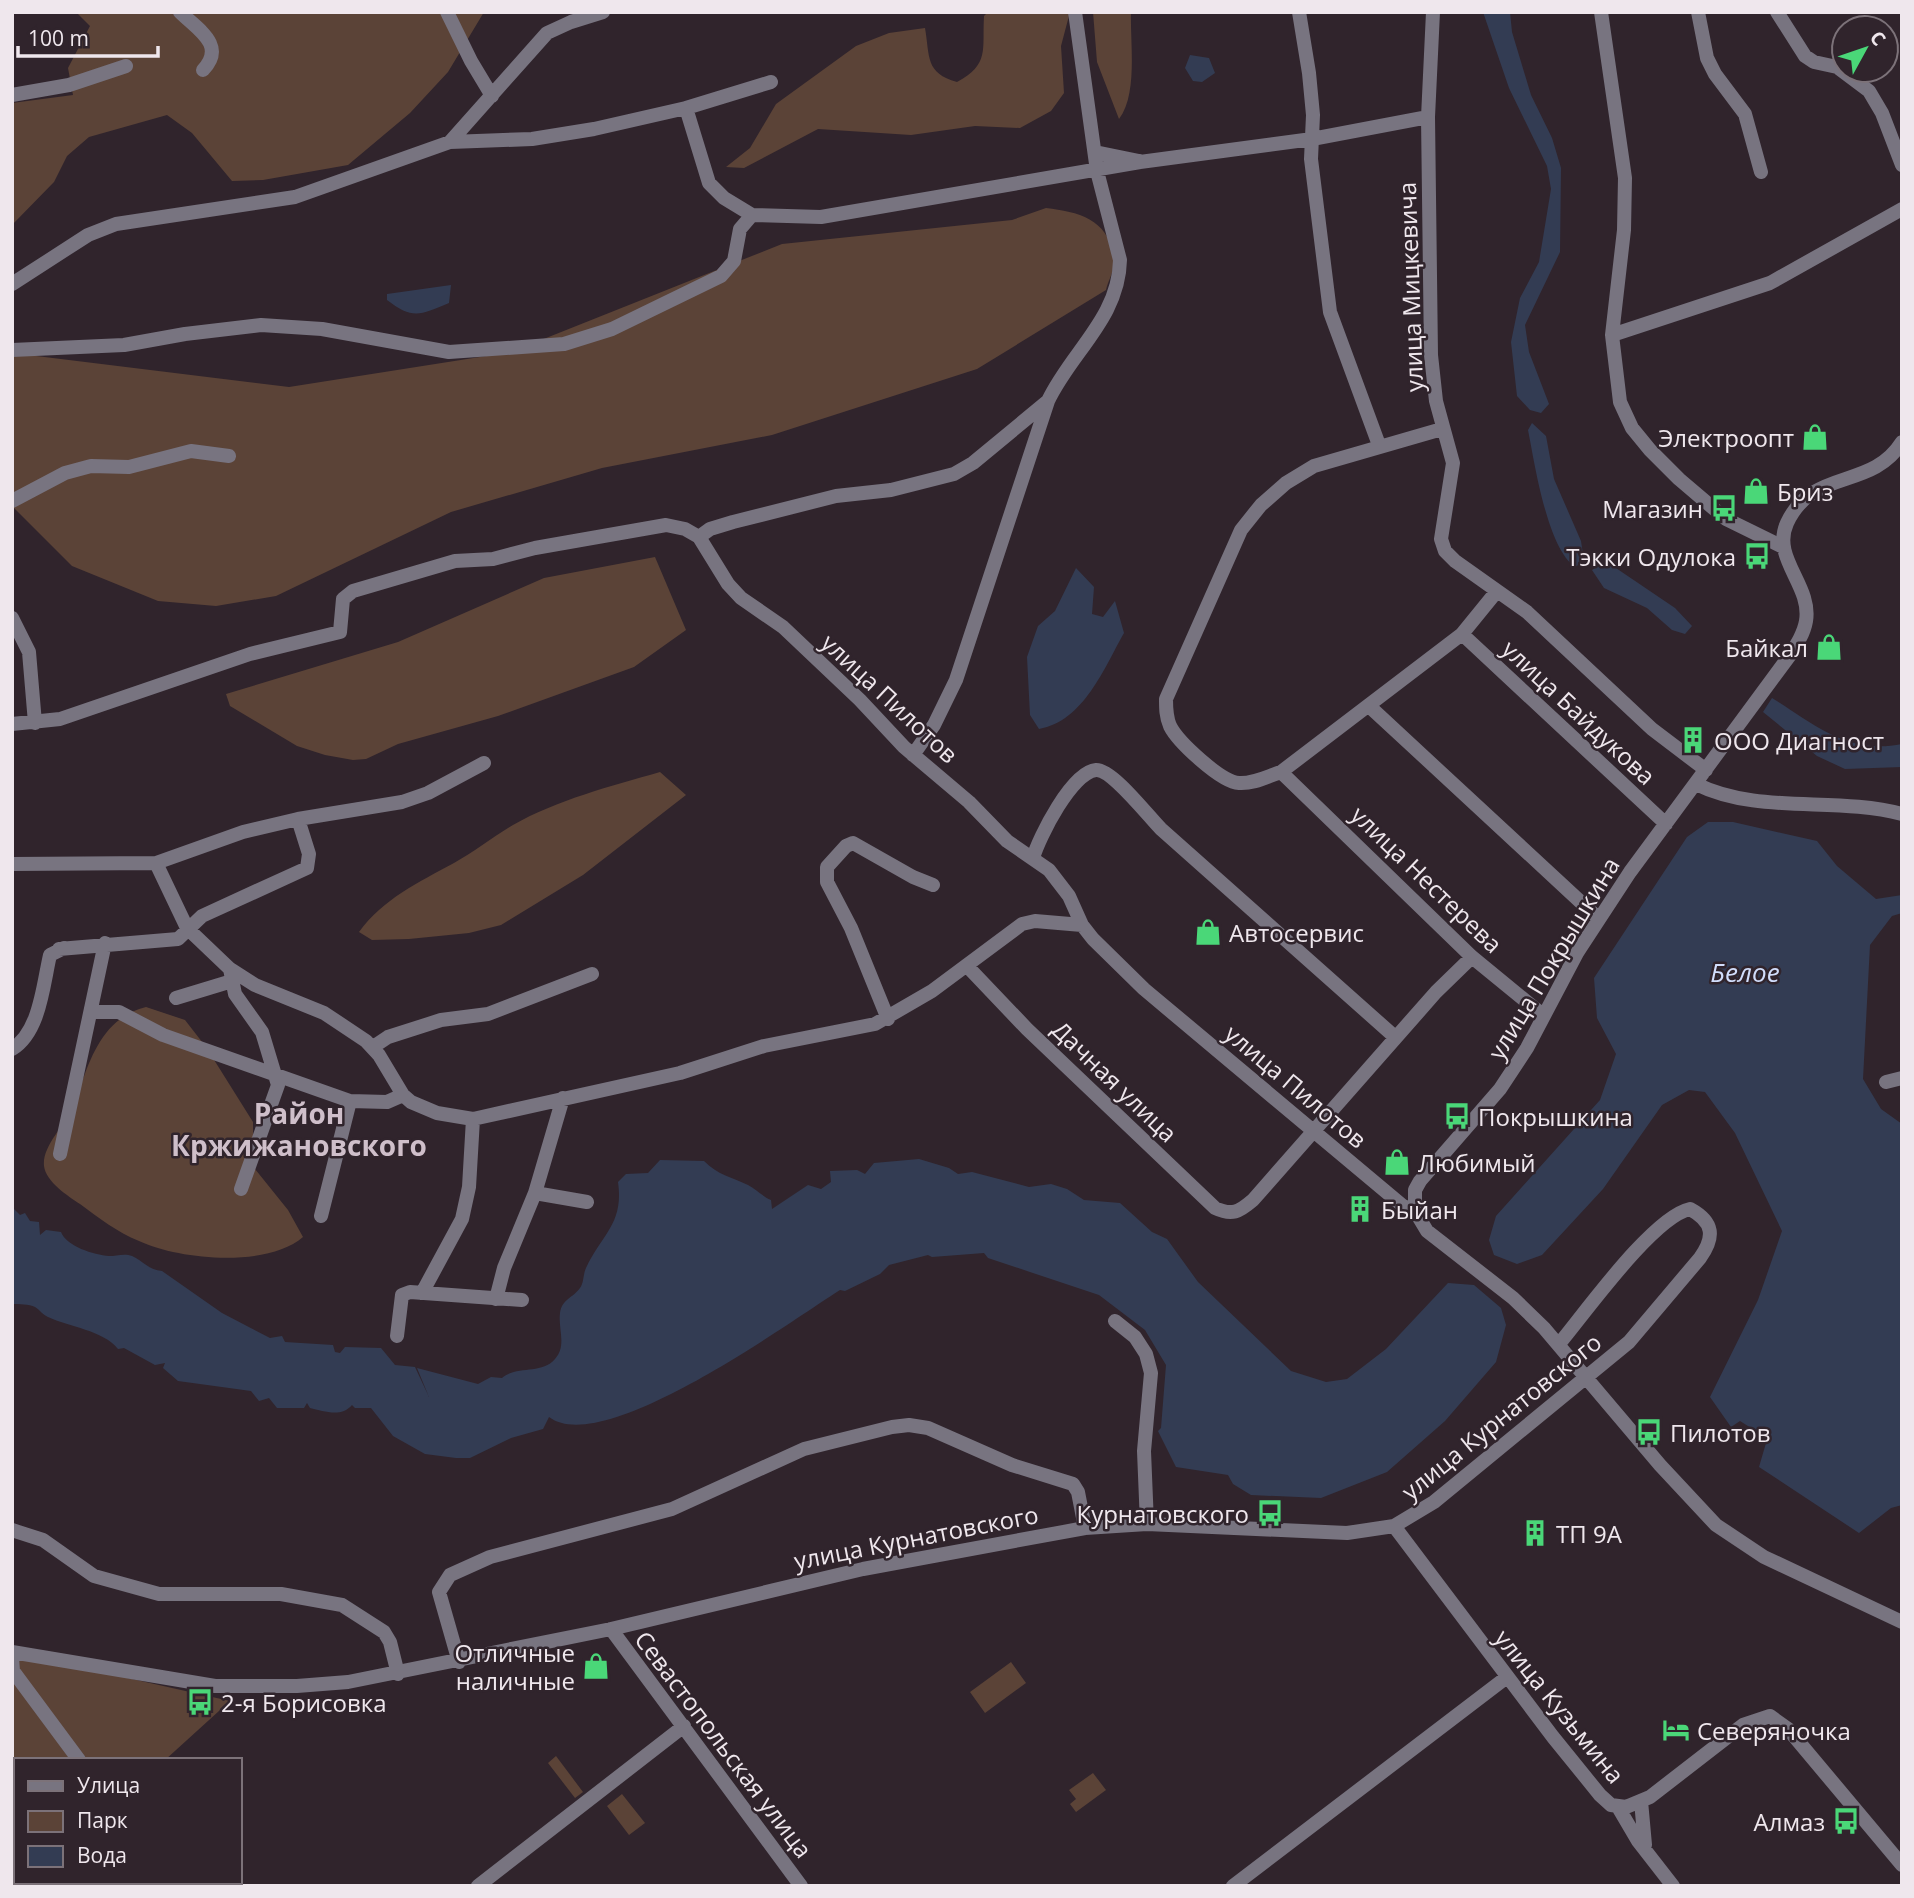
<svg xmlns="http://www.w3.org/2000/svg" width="1914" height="1898" viewBox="0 0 1914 1898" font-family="'Open Sans',sans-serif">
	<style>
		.green { fill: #5b4337 }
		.water { fill: #333c53 }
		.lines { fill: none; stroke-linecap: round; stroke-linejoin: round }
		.minor { stroke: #787480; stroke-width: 14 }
		.labels { text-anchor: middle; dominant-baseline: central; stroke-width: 5; stroke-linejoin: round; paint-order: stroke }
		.street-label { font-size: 24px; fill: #efe7ed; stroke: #30242c }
		.poi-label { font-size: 24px; fill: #efe7ed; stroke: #30242c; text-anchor: start }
		.water-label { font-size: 26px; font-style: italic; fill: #d1ddfb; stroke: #30242c }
		.quarter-label { font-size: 28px; font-weight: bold; fill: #cfbfca; stroke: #30242c }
	</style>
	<rect width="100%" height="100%" fill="#30242c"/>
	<!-- green -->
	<path class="green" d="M76,12H484L448,72L410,113L348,165L263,180L232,181L192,133L167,115L89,137L67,156L54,182L12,225V103L73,95L68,68L90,26Z
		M988,12H1070L1061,46L1064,93L1051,111L1020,128L975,126L911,135L818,129L744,168L726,167L750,148L776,104L856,46L889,33L925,28C930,57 925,73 957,82C990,64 982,50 984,16Z
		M1093,12H1131C1130,43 1138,94 1119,119L1097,62Z
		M1046,208C1079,212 1109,219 1114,259C1116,267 1108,281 1106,290L977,369L772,435L602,468L451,512L276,596L216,606L158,601L72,566L12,506V353L289,387L511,352L782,244L1012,220Z
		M655,557L686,630L634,667L498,716L398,744L366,759L353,760L325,755L297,746L230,706L226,694L398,642L544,578Z
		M660,772L686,795L583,875L501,925L469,933L409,939L372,940L359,932C383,899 419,882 454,863C474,852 493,837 513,825C557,800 611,786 660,772Z
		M146,1007L185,1020L206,1047L253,1122V1146L247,1159L288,1210L303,1237C267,1268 180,1260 139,1241C117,1232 99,1218 80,1204C68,1196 46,1182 44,1166C42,1147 63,1127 72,1110C76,1102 78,1093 81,1085C93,1050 107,1017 146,1007Z
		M12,1652L230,1701L165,1760H16V1882H189L185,1886H12Z
		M1011,1662L1026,1683L985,1713L970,1692Z
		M556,1756L583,1792L575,1798L548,1763Z
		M1093,1773L1106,1790L1076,1812L1070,1804L1076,1799L1069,1790Z
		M622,1794L645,1823L629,1835L607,1806Z"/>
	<!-- water -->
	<path class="water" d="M1483,12H1510L1512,32L1531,95L1552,138L1561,168L1560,252L1525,325L1529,352L1549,404L1541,413L1530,410L1517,396L1511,342L1520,298L1539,262L1551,189L1547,166L1509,88Z
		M1190,55L1209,58L1215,73L1202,82L1193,81L1185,68Z
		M451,285L449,303C420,315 413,320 387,300V294Z
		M1532,423L1546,436L1554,479L1581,541L1584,561L1575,567C1547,547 1535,465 1528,430Z
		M1603,563L1610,564L1675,608L1692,626L1685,634L1672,630L1647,608L1604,588L1592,570Z
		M1076,568L1094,587L1092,614L1103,617L1115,601L1124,633C1104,668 1084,721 1039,729L1030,715L1027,657L1038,626L1055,611Z
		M1772,698C1815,725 1848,755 1902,744V767L1845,769L1817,756L1763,712Z
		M1708,822H1733L1817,841L1837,866L1876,899L1902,895V913L1892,916L1870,945L1863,1079L1881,1109L1902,1124V1505L1891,1508L1859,1533L1759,1467L1766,1443L1759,1433L1740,1421L1731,1427L1710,1397L1758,1300L1782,1231L1735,1133L1705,1092L1689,1090L1662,1105L1603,1189L1542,1255L1517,1264L1494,1255L1489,1240L1496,1216L1600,1100L1616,1054L1597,1018L1594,978L1687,837Z
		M919,1159L949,1168L958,1174L972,1172L1029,1187L1051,1184L1067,1189L1084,1200L1120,1203L1152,1232L1167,1239L1198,1282L1291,1371L1326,1382L1347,1379L1386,1349L1448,1283L1474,1285L1501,1308L1506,1325L1496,1362L1445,1421L1387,1472L1321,1498L1251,1495L1233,1484L1228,1475L1176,1467L1158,1431L1161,1428L1166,1365L1145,1330L1099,1295L988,1258L984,1253L932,1257L928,1255L889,1265L880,1274L845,1291L840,1290C788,1323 603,1458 549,1417L543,1429L511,1438L470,1458H456L425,1454L393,1436L371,1408H355L352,1405C341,1418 324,1411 310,1408L307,1403L304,1408H277L269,1398L259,1401L251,1391L178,1381L163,1368L165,1363L155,1365L124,1348L118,1349C103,1330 69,1327 48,1317C43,1315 40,1310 35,1307C29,1304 19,1304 12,1304V1207L20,1215L25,1213L30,1221L39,1222L40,1235L46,1230L61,1232C66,1246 94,1255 109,1256C116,1256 125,1253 132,1256C143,1261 149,1270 162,1271L222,1313L270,1338L282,1336L285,1342L333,1345L335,1352L340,1353L345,1347L381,1348L395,1365L415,1367L429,1397L417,1368L478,1384L491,1377L502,1378C517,1365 541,1375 555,1359C567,1346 558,1329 560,1313C562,1299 573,1298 580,1288C584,1283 583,1274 586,1268C602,1234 624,1224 618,1182L626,1174L648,1173L660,1160L704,1161C718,1175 731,1177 748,1185C756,1189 762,1196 771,1200L772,1209L808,1185L821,1189L831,1182L830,1171L857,1170L865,1174L874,1163Z"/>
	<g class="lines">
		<!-- minor -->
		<path class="minor" d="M180,12C197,29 227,45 203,70
			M447,12L471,61L492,96
			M1299,12L1309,73L1313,115L1311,159L1330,312L1379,445
			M1433,12L1428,117L1431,355L1436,401L1453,463L1441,539L1445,551L1455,561L1527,612L1652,729L1706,770
			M1601,12L1625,178L1624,230L1612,335L1620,402L1632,428L1650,450L1679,479L1726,519L1783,547
			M1698,12L1707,58L1715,74L1745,114L1761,172
			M1777,12L1805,56L1814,62L1837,67L1869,91L1882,113L1902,165
			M12,95L69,85L126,66
			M686,108L709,183L724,198L752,215L821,217L1140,162L1312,139L1428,117
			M450,142L547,33L571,22L603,12
			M1095,152L1139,161
			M12,284L88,235L116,224L295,197L450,142L532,139L594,129L686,108L771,82
			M1612,335L1770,283L1902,209
			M12,350L124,345L185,334L261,325L322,329L449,352L564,344L612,329L721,276L734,261L740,229L752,215
			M1442,429L1314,466L1286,483L1261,505L1241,530L1166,699C1166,708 1166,717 1170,726C1178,742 1221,782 1239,783C1254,784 1268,776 1281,772L1462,634L1497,591
			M12,501L65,473L91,466L129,467L191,451L229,456
			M699,537L728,584L741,598L783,627L860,700L904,747L969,802L1007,841L1049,870L1069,896L1082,925L1093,939L1144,989L1403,1206L1415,1211L1427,1231L1513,1298L1544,1328L1660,1465L1716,1525L1764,1557L1902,1622
			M12,618L29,652L35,723
			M1462,634L1666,824
			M1369,706L1599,919
			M12,724L60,719L250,654L340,632L343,599L353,591L455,561L493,559L535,548L666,525L685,529L699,537L710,529L733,522L836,496L891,490L954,474L973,463L1048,401
			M913,755L934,725L956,680L1048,401C1071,352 1119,318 1120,260L1097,171L1075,12
			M1281,772L1472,957L1544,1016
			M1696,784C1758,815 1836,796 1902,814
			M1033,858C1039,837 1072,772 1096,770C1112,769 1148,816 1161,829C1239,899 1317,967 1395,1037
			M156,863L187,928L230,969L255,985L324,1013L366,1041L379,1055L403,1095L411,1102L437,1113L473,1119L680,1073L764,1046L875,1024L932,991L1022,924L1035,921L1082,925
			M12,864L156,863L243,832L298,819L402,802L428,793L484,763
			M59,949L178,939L202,916L307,868L309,854L298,819
			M967,966L1027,1029L1215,1208C1232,1216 1239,1212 1253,1200L1436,992L1472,957
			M230,969L235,994L262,1032L278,1085L241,1189
			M176,998L232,981
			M91,1012H119L163,1035L350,1101L387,1102L403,1095
			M888,1019L851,928L827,882V867L846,846L853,843L913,877L933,885
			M373,1047L388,1037L441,1020L488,1014L592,974
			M12,1049C40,1032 43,985 50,955L64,948
			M1886,1082L1902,1078
			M60,1154L105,943
			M535,1193L587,1202
			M1415,1211V1190L1420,1181L1500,1089L1527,1048L1577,953L1630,872L1790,655C1797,644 1804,633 1806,621C1812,585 1771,558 1787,523C1813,467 1871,491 1902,442
			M321,1216L350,1101
			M422,1293L462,1219L469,1187L473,1119
			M496,1299L504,1268L535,1193L563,1098
			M1115,1321L1135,1337L1146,1354L1151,1373L1144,1451L1147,1524
			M397,1336L402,1295L410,1292L522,1300
			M1394,1526L1553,1737L1600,1795L1611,1805L1626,1807L1650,1797L1743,1725L1770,1716L1788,1729L1902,1865
			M12,1530L43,1540L94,1576L159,1594H281L342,1605L384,1632L390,1642L398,1674
			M611,1629L801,1886
			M12,1652L215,1686H297L348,1682L611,1629L863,1569L1085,1528L1147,1524L1347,1533L1394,1526L1434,1502L1629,1342L1700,1258C1715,1237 1714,1222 1690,1209C1653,1217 1585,1313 1559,1344
			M12,1658L13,1671L79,1760
			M459,1662L439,1592L450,1575L490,1557L672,1509L804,1449L892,1427L909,1425L928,1428L1012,1465L1073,1484L1078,1492L1085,1528
			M1641,1801L1645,1845
			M1618,1807L1638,1841L1673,1886
			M478,1886L684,1726
			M1233,1886L1507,1677"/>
	</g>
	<!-- icons -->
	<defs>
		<symbol id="shop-bare" viewBox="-9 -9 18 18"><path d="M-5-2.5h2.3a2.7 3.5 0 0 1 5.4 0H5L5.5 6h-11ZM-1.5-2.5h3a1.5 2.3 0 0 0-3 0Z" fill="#4ad778" stroke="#30242c" stroke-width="2.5" paint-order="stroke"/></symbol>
		<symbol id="bus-bare" viewBox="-9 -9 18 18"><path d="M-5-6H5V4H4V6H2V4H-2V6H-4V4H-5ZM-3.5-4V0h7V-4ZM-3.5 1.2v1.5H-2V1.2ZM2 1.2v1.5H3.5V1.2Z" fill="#4ad778" stroke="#30242c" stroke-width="2.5" paint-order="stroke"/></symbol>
		<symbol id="building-bare" viewBox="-9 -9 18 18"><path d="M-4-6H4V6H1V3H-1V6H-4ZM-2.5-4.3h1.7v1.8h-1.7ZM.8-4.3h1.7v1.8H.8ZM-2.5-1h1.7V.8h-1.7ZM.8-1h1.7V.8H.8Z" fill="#4ad778" stroke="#30242c" stroke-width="2.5" paint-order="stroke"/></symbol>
		<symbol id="hotel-bare" viewBox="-9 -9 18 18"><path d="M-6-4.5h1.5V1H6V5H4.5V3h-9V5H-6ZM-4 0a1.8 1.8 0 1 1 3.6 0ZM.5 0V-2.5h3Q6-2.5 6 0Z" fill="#4ad778" stroke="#30242c" stroke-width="2.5" paint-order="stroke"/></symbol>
	</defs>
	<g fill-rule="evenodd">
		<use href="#shop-bare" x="1796" y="418" width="38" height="38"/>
		<use href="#shop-bare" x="1737" y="472" width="38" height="38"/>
		<use href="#bus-bare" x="1705" y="489" width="38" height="38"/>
		<use href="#bus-bare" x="1738" y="537" width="38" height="38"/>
		<use href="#shop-bare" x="1810" y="628" width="38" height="38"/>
		<use href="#building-bare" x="1674" y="721" width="38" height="38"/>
		<use href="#shop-bare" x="1189" y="913" width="38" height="38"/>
		<use href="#bus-bare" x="1438" y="1097" width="38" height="38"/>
		<use href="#shop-bare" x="1378" y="1143" width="38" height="38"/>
		<use href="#building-bare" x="1341" y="1190" width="38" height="38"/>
		<use href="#bus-bare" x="1630" y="1413" width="38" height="38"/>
		<use href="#bus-bare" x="1251" y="1494" width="38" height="38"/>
		<use href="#building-bare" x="1516" y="1514" width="38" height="38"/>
		<use href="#shop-bare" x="577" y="1647" width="38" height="38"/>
		<use href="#bus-bare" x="181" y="1683" width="38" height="38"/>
		<use href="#hotel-bare" x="1657" y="1711" width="38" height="38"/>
		<use href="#bus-bare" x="1827" y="1802" width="38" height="38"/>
	</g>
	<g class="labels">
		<!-- street labels -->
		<g class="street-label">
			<text transform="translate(1410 287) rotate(-92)">улица Мицкевича</text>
			<text transform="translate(890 698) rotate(43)">улица Пилотов</text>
			<text transform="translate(1579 712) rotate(43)">улица Байдукова</text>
			<text transform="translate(1427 879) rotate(44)">улица Нестерева</text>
			<text transform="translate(1553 958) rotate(-59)">улица Покрышкина</text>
			<text transform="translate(1115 1081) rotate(44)">Дачная улица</text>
			<text transform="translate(1296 1086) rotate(40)">улица Пилотов</text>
			<text transform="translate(1501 1416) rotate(-39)">улица Курнатовского</text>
			<text transform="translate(916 1537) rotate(-11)">улица Курнатовского</text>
			<text transform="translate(1560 1706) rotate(51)">улица Кузьмина</text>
			<text transform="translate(724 1744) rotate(53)">Севастопольская улица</text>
		</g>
		<!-- poi labels -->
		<g class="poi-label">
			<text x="1794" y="437" text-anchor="end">Электроопт</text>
			<text x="1777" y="491">Бриз</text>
			<text x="1703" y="508" text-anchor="end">Магазин</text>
			<text x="1736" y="556" text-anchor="end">Тэкки Одулока</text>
			<text x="1808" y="647" text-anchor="end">Байкал</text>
			<text x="1714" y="740">ООО Диагност</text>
			<text x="1229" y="932">Автосервис</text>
			<text x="1478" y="1116">Покрышкина</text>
			<text x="1418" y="1162">Любимый</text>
			<text x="1381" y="1209">Быйан</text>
			<text x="1670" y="1432">Пилотов</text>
			<text x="1249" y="1513" text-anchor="end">Курнатовского</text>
			<text x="1556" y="1533">ТП 9А</text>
			<text x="575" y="1652" text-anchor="end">Отличные<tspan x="575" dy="28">наличные</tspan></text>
			<text x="221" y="1702">2-я Борисовка</text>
			<text x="1697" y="1730">Северяночка</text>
			<text x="1825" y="1821" text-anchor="end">Алмаз</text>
		</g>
		<!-- water labels -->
		<g class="water-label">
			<text x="1745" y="972">Белое</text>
		</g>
		<!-- quarter labels -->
		<g class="quarter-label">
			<text x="299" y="1113">Район<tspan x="299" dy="32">Кржижановского</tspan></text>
		</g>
	</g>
	<!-- border -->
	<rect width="1914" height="1898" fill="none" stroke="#efe7ed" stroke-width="28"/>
	<!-- legend -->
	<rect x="14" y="1758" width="228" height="126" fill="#30242c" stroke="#7c7279" stroke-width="2"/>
	<rect x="28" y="1781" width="35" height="10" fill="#787480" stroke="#7c7279" stroke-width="2"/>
	<text x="77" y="1793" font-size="21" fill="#efe7ed">Улица</text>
	<rect x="28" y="1811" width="35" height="21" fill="#5b4337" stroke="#7c7279" stroke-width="2"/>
	<text x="77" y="1828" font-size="21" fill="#efe7ed">Парк</text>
	<rect x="28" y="1846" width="35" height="21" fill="#333c53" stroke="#7c7279" stroke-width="2"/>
	<text x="77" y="1863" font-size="21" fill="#efe7ed">Вода</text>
	<!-- north arrow -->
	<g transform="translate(1865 49) rotate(50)"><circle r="33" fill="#30242c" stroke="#7c7279" stroke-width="2"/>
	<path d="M0-5L12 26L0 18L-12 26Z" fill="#4ad778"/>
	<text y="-10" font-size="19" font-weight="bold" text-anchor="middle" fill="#efe7ed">С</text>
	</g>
	<!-- scale -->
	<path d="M18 46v10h140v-10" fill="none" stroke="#efe7ed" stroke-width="3.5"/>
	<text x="28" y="46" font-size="21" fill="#efe7ed" stroke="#30242c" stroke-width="5" paint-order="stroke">100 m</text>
</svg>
